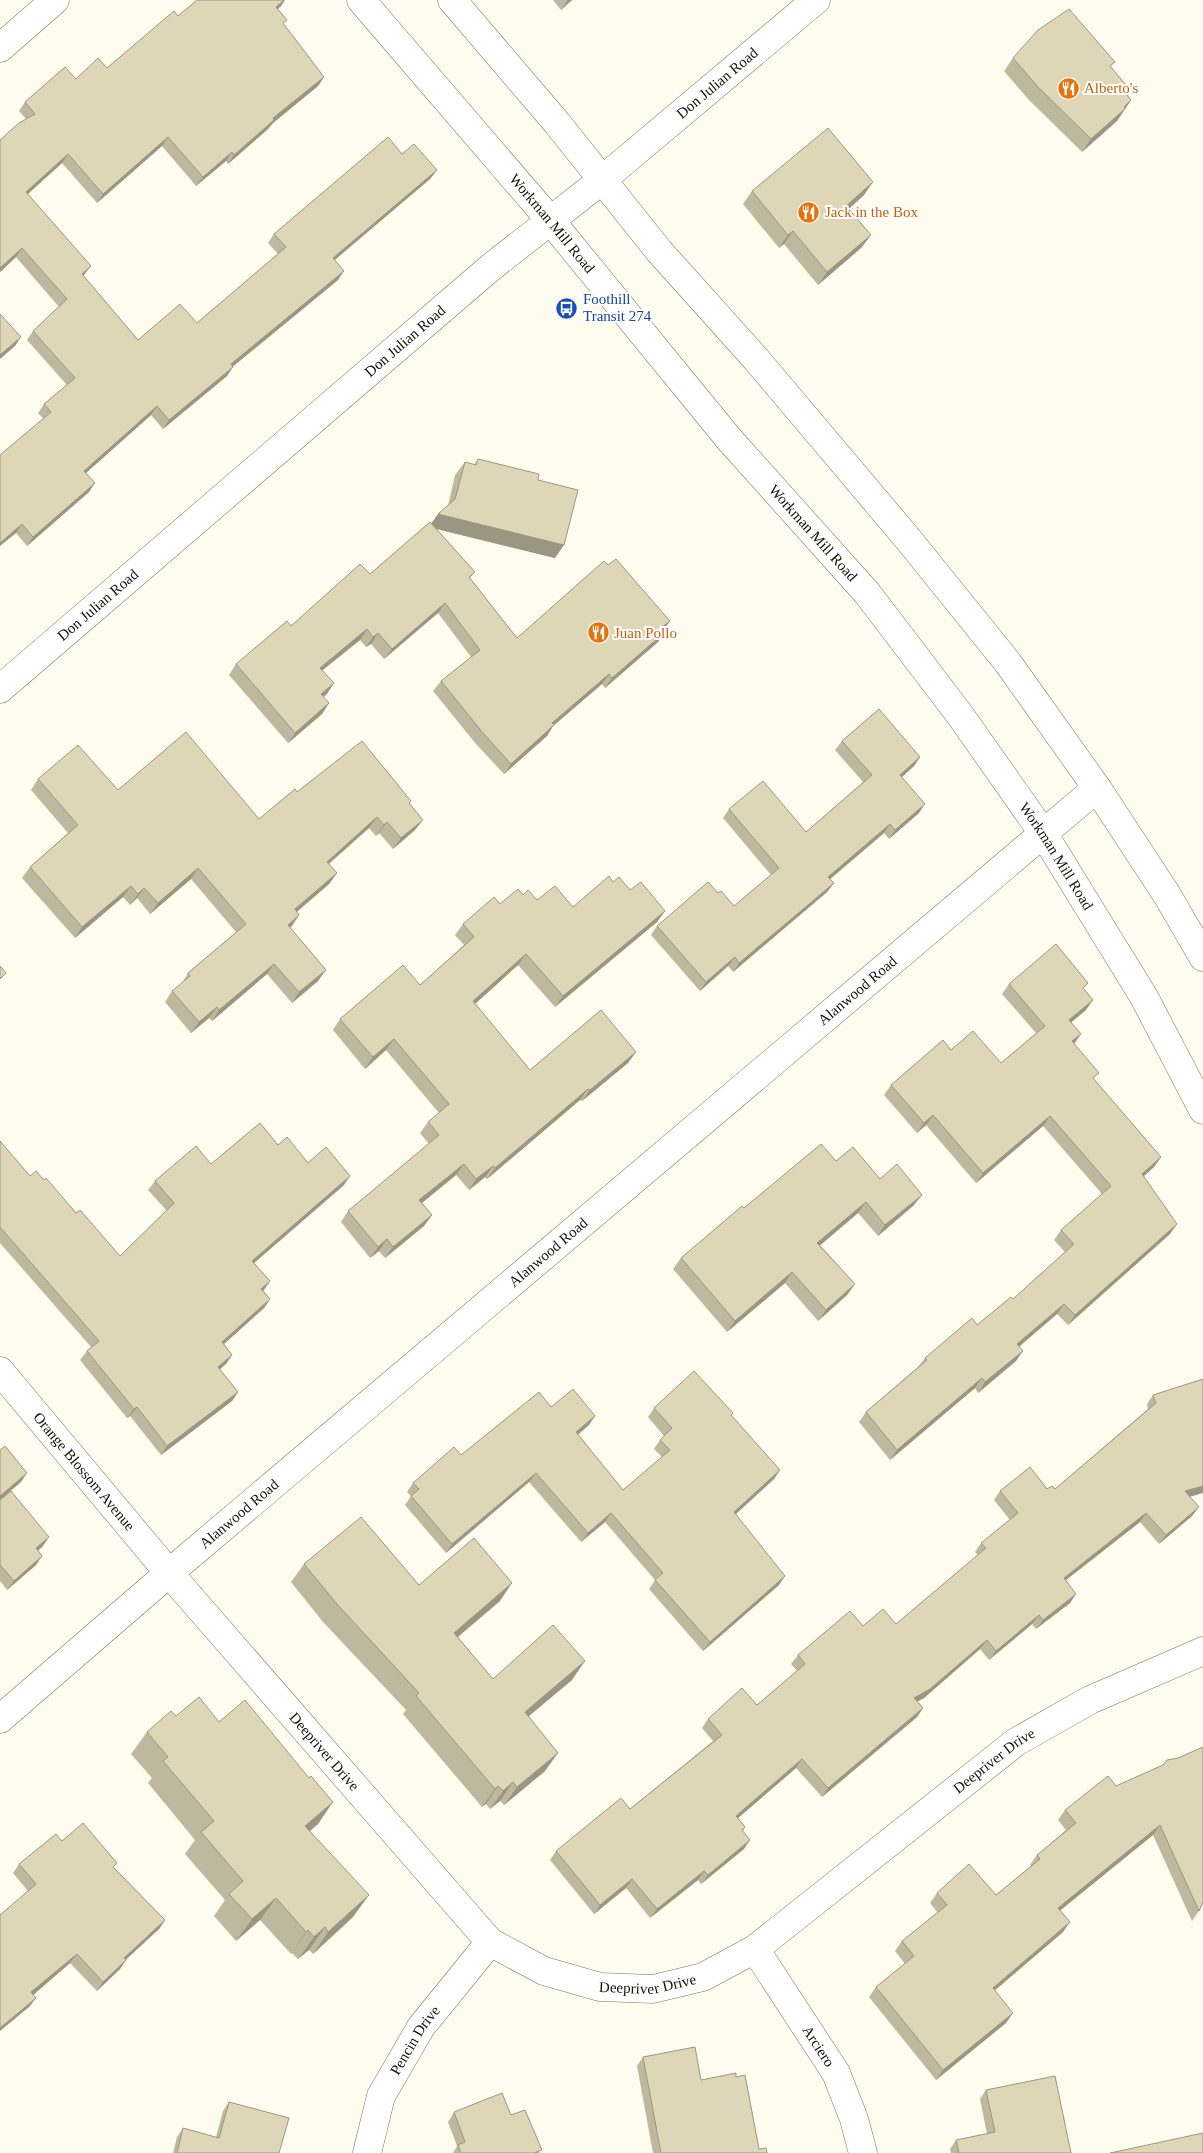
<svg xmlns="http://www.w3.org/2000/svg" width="1203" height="2153" viewBox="0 0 1203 2153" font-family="Georgia,serif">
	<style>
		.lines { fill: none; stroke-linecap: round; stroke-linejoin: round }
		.street-casing { stroke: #797458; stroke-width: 29 }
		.secondary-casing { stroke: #797458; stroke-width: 29 }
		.street { stroke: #fff; stroke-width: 28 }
		.secondary { stroke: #fff; stroke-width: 28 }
		.wall { fill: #beb99e }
		.shaded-wall { fill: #9b9681 }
		.building { fill: #ddd7b8; stroke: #9b9681 }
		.labels { text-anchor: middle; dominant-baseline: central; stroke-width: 4; stroke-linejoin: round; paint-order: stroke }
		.street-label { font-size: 15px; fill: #141207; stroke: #fff }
		.food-label { font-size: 15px; fill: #c56008; stroke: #fff; text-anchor: start }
		.transit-label { font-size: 15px; fill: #164399; stroke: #fff; text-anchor: start }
	</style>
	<rect width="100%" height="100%" fill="#fefcef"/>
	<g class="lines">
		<defs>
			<g id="street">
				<path d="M0,48L55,0"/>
				<path id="s1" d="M0,1371L169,1573L490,1942L544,1971L600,1987L653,1989L703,1977L755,1949L1016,1742L1090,1700L1203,1651"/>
				<path id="s2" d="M0,1719L169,1573L1097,788"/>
				<path id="s3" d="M755,1949L836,2073L854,2119L863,2153"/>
				<path id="s4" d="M367,2153L381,2096L421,2027L490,1942"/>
			</g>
			<g id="secondary">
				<path id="s5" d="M361,0L550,220L729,439L867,593L960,715L1043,833L1144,997L1203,1110"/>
				<path d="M452,0L557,123L659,251L756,359L908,539L1008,663L1097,788L1167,895L1203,957"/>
				<path id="s6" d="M0,689L490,268L602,180L816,0"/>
			</g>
		</defs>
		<!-- street casing -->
		<use href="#street" class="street-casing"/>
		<!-- secondary casing -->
		<use href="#secondary" class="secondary-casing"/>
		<!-- street -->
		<use href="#street" class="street"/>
		<!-- secondary -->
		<use href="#secondary" class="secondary"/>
	</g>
	<!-- wall -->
	<path class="wall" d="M553,0H572L561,10Z
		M281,6L278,9L283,24L324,77L318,86L273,123L268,129L228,164L226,161L196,186L162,146L97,203L62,163L28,194L84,276L138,340L197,323L278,254L268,243L274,234L402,154L437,170L430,179L335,260L338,280L233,366L227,376L163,429L151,415L86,473L89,492L27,546L16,533L43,418L38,413L44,404L67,385L27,340L33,331L59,307L16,257L0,272V140L26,119L19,111L25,102L76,79L107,68L178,16Z
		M1013,58L1111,67L1131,91L1128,96L1131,100L1117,121L1082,152L1028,99L1004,71Z
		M752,191L864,195L849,209L871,235L861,248L818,285L784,244L779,248L743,204Z
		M478,459L538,480L555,558L436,529L475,572L470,578L517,638L608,565L670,621L663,630L658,642L605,688L602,684L553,726L547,736L504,774L476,744L433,691L441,681L471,657L438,613L384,659L371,644L366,647L360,640L322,670L327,694L323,697L329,703L322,714L288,743L229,675L236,664L291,626L370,574L431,524L438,514L448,506L455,475L465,462L474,465Z
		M842,741L920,757L914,766L902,777L919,813L889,839L884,833L830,879L834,883L827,892L733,972L728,966L700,991L651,935L657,926L718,893L734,906L771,875L723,818L729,809L806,832L863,782L835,750Z
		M38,779L118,790L259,819L297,792L409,803L415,830L393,849L379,833L376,836L369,828L329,864L337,873L329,884L297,912L299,915L290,927L318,981L292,1003L267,974L212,1021L209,1018L191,1033L165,1002L172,991L181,985L188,973L236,932L191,879L150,914L137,898L130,905L123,897L75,938L22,878L30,867L68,833L31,790Z
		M613,882L630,890L665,911L657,922L555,1007L518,965L475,1004L530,1070L628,1063L582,1101L580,1100L487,1179L485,1177L469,1190L456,1175L422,1203L432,1215L424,1226L385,1258L379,1251L370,1258L341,1222L348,1211L429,1144L420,1133L428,1122L439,1113L386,1050L365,1069L333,1030L340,1019L420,985L464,945L455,935L463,924L500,904L523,895L537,900L573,907Z
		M1009,984L1084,989L1086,1010L1071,1022L1074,1044L1094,1080L1161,1157L1154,1167L1144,1176L1170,1234L1068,1325L1057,1314L1019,1347L1016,1361L978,1393L975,1388L890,1460L859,1422L866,1412L918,1367L925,1358L977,1325L1013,1299L1065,1252L1054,1240L1061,1230L1102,1194L1043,1126L976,1183L926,1125L917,1133L884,1095L891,1085L951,1050L1001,1063L1036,1033L1002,994Z
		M0,1141L30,1176L44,1180L120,1256L167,1211L148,1190L155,1181L211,1164L278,1145L344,1185L254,1263L270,1281L263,1290L270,1299L264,1308L224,1344L232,1355L226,1364L220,1369L238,1392L232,1401L161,1455L130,1416L127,1418L80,1360L87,1351L91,1347L0,1243Z
		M836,1161L880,1179L914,1205L878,1236L858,1213L820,1245L855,1284L847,1295L818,1321L785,1283L727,1332L673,1269L681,1258L744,1208Z
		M1153,1395L1190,1497L1192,1516L1159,1544L1140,1522L1066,1580L1070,1603L1036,1629L1032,1624L989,1660L980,1649L924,1698L917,1701L923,1708L917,1717L822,1797L796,1768L738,1818L745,1827L743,1831L744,1849L701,1884L698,1880L650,1918L626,1888L594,1914L550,1860L556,1851L630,1809L713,1741L702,1728L708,1719L757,1705L797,1671L791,1664L798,1655L863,1626L896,1624L978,1555L975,1552L981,1543L1010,1520L994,1500L1000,1491L1055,1489L1148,1409L1147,1404Z
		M551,1407L589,1425L578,1435L623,1490L662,1457L654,1449L660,1440L664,1436L648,1417L654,1408L731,1415L780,1470L774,1479L736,1514L779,1585L703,1651L649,1589L655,1580L605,1522L581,1542L529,1482L446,1553L405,1505L411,1496L407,1492L413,1483L461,1455Z
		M0,1500L43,1546L38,1551L36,1565L7,1590L0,1581Z
		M304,1564L419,1585L500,1601L458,1637L493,1679L572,1680L529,1716L545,1771L504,1805L500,1801L490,1809L486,1804L482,1807L403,1714L406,1710L323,1622L291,1582Z
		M176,1716L219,1722L318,1824L310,1831L353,1917L313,1954L309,1950L298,1959L292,1953L291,1954L260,1920L236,1941L214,1916L225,1900L185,1854L195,1840L148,1783L152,1778L131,1754L147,1732Z
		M1163,1765L1199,1911L1192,1921L1153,1835L1060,1910L1063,1932L995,1990L1006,2023L936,2080L869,1997L876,1987L905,1964L895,1951L902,1941L938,1913L930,1903L937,1893L996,1895L1031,1866L1030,1865L1037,1855L1066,1830L1058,1820L1065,1810Z
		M62,1841L114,1868L165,1920L159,1929L126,1959V1960L120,1969L97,1991L70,1963L33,1995L36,1998L29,2007L28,1891L13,1873L19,1864Z
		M643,2057L701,2080L759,2149L767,2153H653L637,2066Z
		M986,2090L1071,2153H951L950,2149L956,2140L987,2134L980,2099Z
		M229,2102L279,2153H173L177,2137L183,2128L216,2137L223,2111Z
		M454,2112L511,2115L540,2153H453L457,2146L448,2122Z"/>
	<!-- shaded-wall -->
	<path class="shaded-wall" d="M284,0H285L281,6L270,16L276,7Z
		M568,0H572L561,10Z
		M324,77L318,86L273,123L268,129L228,164L234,155L273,118Z
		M1131,100L1117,121L1082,152L1091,139Z
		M168,137L162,146L97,203L103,194Z
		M232,152L226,161L196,186L203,177Z
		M68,154L62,163L20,201L26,192Z
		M437,170L430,179L326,267L333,258Z
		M873,182L864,195L837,219L846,206Z
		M793,231L784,244L779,248L788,235Z
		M871,235L861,248L818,285L827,272Z
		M22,248L16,257L0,272V268Z
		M91,266L84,275L76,283L82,274Z
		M344,271L338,280L225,373L231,364Z
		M21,337L15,346L0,359V355Z
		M233,367L227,376L163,429L169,420Z
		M157,406L151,415L78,480L84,471Z
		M95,483L89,492L27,546L33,537Z
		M438,514L564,545L555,558L429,527Z
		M22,524L16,533L0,546V543Z
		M445,603L438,613L384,659L392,649Z
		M670,621L663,631L661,628Z
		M367,629L360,640L313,678L320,668Z
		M665,632L658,642L605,688L612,678Z
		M378,633L371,644L366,647L373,637Z
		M609,674L602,684L553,726L547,736L504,774L511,764L552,723Z
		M334,683L327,694L314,704L321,694Z
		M329,703L322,714L288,743L295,733Z
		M920,757L914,766L894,784L900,775Z
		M925,804L919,813L889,839L895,830Z
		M377,817L369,828L319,872L327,862Z
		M423,820L415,830L393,849L401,838Z
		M387,822L379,833L376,836L384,825Z
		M890,824L884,833L822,886L828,877Z
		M198,868L191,879L150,914L158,903Z
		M337,873L329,884L287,920L295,909Z
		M834,883L827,892L733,972L739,963Z
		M131,886L123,897L75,938L82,927Z
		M144,888L137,898L130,905L138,894Z
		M665,911L657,922L555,1007L563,996Z
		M299,915L292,926L280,936L288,925Z
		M526,954L518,965L465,1013L473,1001Z
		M735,957L728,966L700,991L706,982Z
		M274,964L267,974L212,1021L219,1010Z
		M326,970L318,981L292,1003L299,992Z
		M1093,1000L1086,1010L1062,1030L1069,1020Z
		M217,1007L209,1018L191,1033L199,1022Z
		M1081,1034L1074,1044L1072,1041Z
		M394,1039L386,1050L365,1069L373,1057Z
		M636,1052L628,1063L582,1101L590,1090Z
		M588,1089L580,1100L487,1179L495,1168Z
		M933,1115L926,1125L917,1133L924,1123Z
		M1050,1116L1043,1126L976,1183L983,1173Z
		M1161,1157L1154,1167L1135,1184L1142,1174Z
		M464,1164L456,1175L412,1211L419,1200Z
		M493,1166L485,1177L469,1190L476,1179Z
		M350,1176L344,1185L246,1270L252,1261Z
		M922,1195L914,1205L878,1236L885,1225Z
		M866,1202L858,1213L810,1254L817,1243Z
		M432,1215L424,1226L385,1258L393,1247Z
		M1177,1224L1170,1234L1068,1325L1075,1315Z
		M387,1239L379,1251L370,1258L378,1247Z
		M792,1272L785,1283L727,1332L735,1321Z
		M270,1281L264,1290L255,1298L261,1289Z
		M855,1284L847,1295L818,1321L826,1310Z
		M270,1299L264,1308L216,1351L222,1342Z
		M1064,1304L1057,1314L1010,1354L1017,1344Z
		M1023,1351L1016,1361L978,1393L985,1382Z
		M232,1355L226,1364L212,1376L218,1367Z
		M982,1378L975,1388L890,1460L897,1450Z
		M238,1392L232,1401L161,1455L167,1446Z
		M137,1407L130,1416L127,1418L134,1409Z
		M595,1416L589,1425L570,1441L576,1432Z
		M780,1470L774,1479L728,1521L734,1512Z
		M27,1473L21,1482L0,1500V1496Z
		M536,1473L529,1482L446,1553L452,1544Z
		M1203,1486V1493L1179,1500L1185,1491Z
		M1199,1507L1192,1516L1159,1544L1166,1535Z
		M611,1513L605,1522L581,1542L588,1533Z
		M1146,1513L1140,1522L1057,1587L1064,1578Z
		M49,1537L43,1546L30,1557L36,1548Z
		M42,1556L36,1565L7,1590L14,1581Z
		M785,1576L779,1585L703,1651L710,1642Z
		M512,1583L500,1601L441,1651L454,1633Z
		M1076,1594L1070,1603L1036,1629L1043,1620Z
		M1039,1615L1032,1624L989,1660L996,1651Z
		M987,1640L980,1649L924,1698L908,1707L914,1698Z
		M585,1661L572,1680L512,1730L525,1712Z
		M923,1708L917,1717L822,1797L828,1788Z
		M558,1753L545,1771L504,1805L517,1787Z
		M802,1759L796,1768L730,1825L736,1816Z
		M513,1782L500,1801L490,1809L503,1791Z
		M498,1786L486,1804L482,1807L495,1789Z
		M333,1802L318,1824L290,1848L305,1826Z
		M1160,1825L1153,1835L1051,1918L1058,1908Z
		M750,1840L744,1849L701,1884L708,1875Z
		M704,1871L698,1880L650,1918L657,1909Z
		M632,1879L626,1888L594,1914L600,1905Z
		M369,1895L353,1917L313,1954L328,1932Z
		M276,1898L260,1920L236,1941L252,1919Z
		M165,1920L159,1929L118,1967L124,1958Z
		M1070,1922L1063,1932L986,1998L993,1988Z
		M325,1927L309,1950L298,1959L314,1937Z
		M308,1930L292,1953L291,1954L306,1932Z
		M77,1954L70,1963L25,2002L31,1992Z
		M126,1960L120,1969L97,1991L103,1982Z
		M36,1998L29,2007L0,2031V2028Z
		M1013,2013L1006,2023L936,2080L943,2070Z"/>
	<!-- building -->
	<path class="building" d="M197,0H284L276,7L287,20L283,23L324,77L273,118L274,120L234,155L232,152L203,177L168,137L103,194L68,154L26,192L91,266L82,274L138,340L180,304L197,323L286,247L274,234L388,137L402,154L414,144L437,170L333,258L344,271L231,364L233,367L169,420L157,406L84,471L95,483L33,537L22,524L0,543V455L51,412L44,404L75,378L33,331L67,299L22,248L0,268V140L19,123L35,114L25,102L65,67L76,79L98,58L107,68L174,11L178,16Z
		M1069,9L1115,62L1110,66L1131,91L1127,95L1131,100L1124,107L1126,108L1091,139L1037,86L1013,58L1038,30Z
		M828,128L873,182L846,206L871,235L827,272L793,231L788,235L752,191Z
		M0,314L21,337L0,355Z
		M478,459L539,474L538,480L578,490L564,545L438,514L455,499L465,462L476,465Z
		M430,522L475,572L469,577L517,638L604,561L608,565L616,559L670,621L661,628L665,632L612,678L609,674L552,723L554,725L511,764L483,733L441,681L480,650L445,603L392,649L378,633L373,637L367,629L320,668L334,683L321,694L329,703L295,733L236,664L287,621L291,626L360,564L370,574Z
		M879,709L920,757L900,775L925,804L895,830L890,824L828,877L834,883L739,963L735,957L706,982L657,926L708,882L718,893L721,891L734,906L779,868L729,809L763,781L806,832L872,775L842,741Z
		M186,732L259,819L295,789L297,792L362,741L411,801L409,803L423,820L401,838L387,822L384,825L377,817L327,862L337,873L295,909L299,915L288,925L326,970L299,992L274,964L219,1010L217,1007L199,1022L172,991L190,976L188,973L246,924L198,868L158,903L144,888L138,894L131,886L82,927L30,867L78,825L38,779L78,745L118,790Z
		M609,876L613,882L619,877L630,890L641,882L665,911L563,996L526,954L473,1001L530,1070L601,1010L636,1052L590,1090L588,1089L495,1168L493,1166L476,1179L464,1164L419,1200L432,1215L393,1247L387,1239L378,1247L348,1211L439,1135L428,1122L449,1104L394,1039L373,1057L340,1019L403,965L420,985L474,937L463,924L494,897L500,904L518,889L523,895L528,890L537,900L555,886L573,907Z
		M1056,944L1088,983L1083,988L1093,1000L1069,1020L1081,1034L1072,1041L1099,1073L1093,1078L1161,1157L1142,1174L1177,1224L1075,1315L1064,1304L1017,1344L1023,1351L985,1382L982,1378L897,1450L866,1412L927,1360L925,1358L972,1318L977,1325L1011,1297L1013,1299L1074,1244L1061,1230L1111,1186L1050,1116L983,1173L933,1115L924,1123L891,1085L943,1040L951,1050L973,1031L1001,1063L1045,1026L1009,984Z
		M0,966L6,973L0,979Z
		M260,1123L278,1145L287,1137L308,1163L326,1147L350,1176L252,1261L270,1281L261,1289L270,1299L222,1342L232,1355L218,1367L238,1392L167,1446L137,1407L134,1409L87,1351L99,1341L0,1227V1141L30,1176L36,1171L44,1180L46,1178L76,1213L80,1210L120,1256L174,1203L155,1181L196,1146L211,1164Z
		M821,1144L836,1161L853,1147L880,1179L897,1164L922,1195L885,1225L866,1202L817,1243L855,1284L826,1310L792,1272L735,1321L681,1258L742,1206L744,1208Z
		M694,1371L733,1413L731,1415L780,1470L734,1512L785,1576L710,1642L655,1580L663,1573L611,1513L588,1533L536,1473L452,1544L411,1496L419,1489L413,1483L454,1447L461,1455L539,1392L551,1407L573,1389L595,1416L576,1432L623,1490L670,1450L660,1440L672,1428L654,1408Z
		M1203,1379V1486L1185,1491L1199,1507L1166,1535L1146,1513L1064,1578L1076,1594L1043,1620L1039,1615L996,1651L987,1640L930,1689L914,1698L923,1708L828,1788L802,1759L736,1816L745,1827L742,1830L750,1840L708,1875L704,1871L657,1909L632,1879L600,1905L556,1851L621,1798L630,1809L722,1735L708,1719L742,1688L757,1705L805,1664L798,1655L850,1611L863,1626L883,1609L896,1624L986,1548L981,1543L1018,1513L1000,1491L1030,1467L1047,1489L1052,1486L1055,1489L1156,1403L1153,1395Z
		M5,1446L27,1473L0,1496V1450Z
		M11,1491L49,1537L36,1548L42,1556L14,1581L0,1565V1500Z
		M361,1517L419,1585L474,1538L512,1583L454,1633L493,1679L553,1625L585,1661L525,1712L558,1753L517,1787L513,1782L503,1791L498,1786L495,1789L416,1696L419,1693L336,1603L304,1564Z
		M199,1697L219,1722L245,1700L309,1778L311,1776L333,1802L305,1826L369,1895L328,1932L325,1927L314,1937L308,1930L306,1932L276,1898L252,1919L229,1894L243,1881L201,1832L214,1821L163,1761L168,1757L147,1732L171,1711L176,1716Z
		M1203,1747V1902L1199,1911L1160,1825L1058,1908L1070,1922L993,1988L1013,2013L943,2070L876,1987L914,1956L902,1941L947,1905L937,1893L969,1864L996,1895L1040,1859L1037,1855L1076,1823L1065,1810L1108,1776L1116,1786L1163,1765L1167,1760L1178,1758Z
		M83,1823L117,1863L113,1867L165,1920L124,1958L126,1960L103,1982L77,1954L31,1992L36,1998L0,2028V1915L36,1884L19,1864L56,1834L62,1841Z
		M695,2047L701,2080L736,2073V2077L745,2075L759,2149L766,2148L767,2153H661L643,2057Z
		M1055,2076L1071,2153H959L956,2140L995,2132L986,2090Z
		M502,2093L511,2115L525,2110L542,2150L534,2153H461L458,2145L465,2142L454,2112Z
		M229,2102L289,2118L279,2153H177L183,2128L219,2138Z
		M1203,2133V2153H1110Z"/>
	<!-- icons -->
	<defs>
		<symbol id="restaurant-disc" viewBox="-11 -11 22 22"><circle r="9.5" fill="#e8710a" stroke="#fff"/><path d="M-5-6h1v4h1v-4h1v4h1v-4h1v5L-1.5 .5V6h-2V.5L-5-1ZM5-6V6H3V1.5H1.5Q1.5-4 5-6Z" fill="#fff"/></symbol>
		<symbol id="bus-disc" viewBox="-11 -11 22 22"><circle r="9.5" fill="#1a4fb4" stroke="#fff"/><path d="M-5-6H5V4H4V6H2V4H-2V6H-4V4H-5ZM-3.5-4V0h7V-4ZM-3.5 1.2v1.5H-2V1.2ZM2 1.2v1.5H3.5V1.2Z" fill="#fff"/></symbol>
	</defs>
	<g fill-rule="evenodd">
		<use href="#restaurant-disc" x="1056" y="76" width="25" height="25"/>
		<use href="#restaurant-disc" x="796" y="200" width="25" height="25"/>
		<use href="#bus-disc" x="554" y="296" width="25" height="25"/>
		<use href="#restaurant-disc" x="586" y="620" width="25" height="25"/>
	</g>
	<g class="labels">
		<!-- street labels -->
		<g class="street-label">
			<text stroke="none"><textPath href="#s6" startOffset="939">Don Julian Road</textPath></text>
			<text stroke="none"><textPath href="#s5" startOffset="294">Workman Mill Road</textPath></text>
			<text stroke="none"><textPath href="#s6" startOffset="534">Don Julian Road</textPath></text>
			<text stroke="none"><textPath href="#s5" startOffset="699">Workman Mill Road</textPath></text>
			<text stroke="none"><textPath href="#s6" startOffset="129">Don Julian Road</textPath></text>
			<text stroke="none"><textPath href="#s5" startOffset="1104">Workman Mill Road</textPath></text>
			<text stroke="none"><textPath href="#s2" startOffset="1125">Alanwood Road</textPath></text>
			<text stroke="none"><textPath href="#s2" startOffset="720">Alanwood Road</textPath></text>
			<text stroke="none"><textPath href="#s1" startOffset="131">Orange Blossom Avenue</textPath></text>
			<text stroke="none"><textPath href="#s2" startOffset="315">Alanwood Road</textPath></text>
			<text stroke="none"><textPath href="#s1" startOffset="500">Deepriver Drive</textPath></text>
			<text stroke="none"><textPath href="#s1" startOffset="1340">Deepriver Drive</textPath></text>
			<text stroke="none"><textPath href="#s1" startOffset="920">Deepriver Drive</textPath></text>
			<text stroke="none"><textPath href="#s4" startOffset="124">Pencin Drive</textPath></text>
			<text stroke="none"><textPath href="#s3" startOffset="116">Arciero</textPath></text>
		</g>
		<!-- food labels -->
		<g class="food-label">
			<text x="1084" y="88">Alberto's</text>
			<text x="825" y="212">Jack in the Box</text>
			<text x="614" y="633">Juan Pollo</text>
		</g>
		<!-- transit labels -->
		<g class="transit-label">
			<text x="583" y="299">Foothill<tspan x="583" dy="17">Transit 274</tspan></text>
		</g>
	</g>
</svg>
